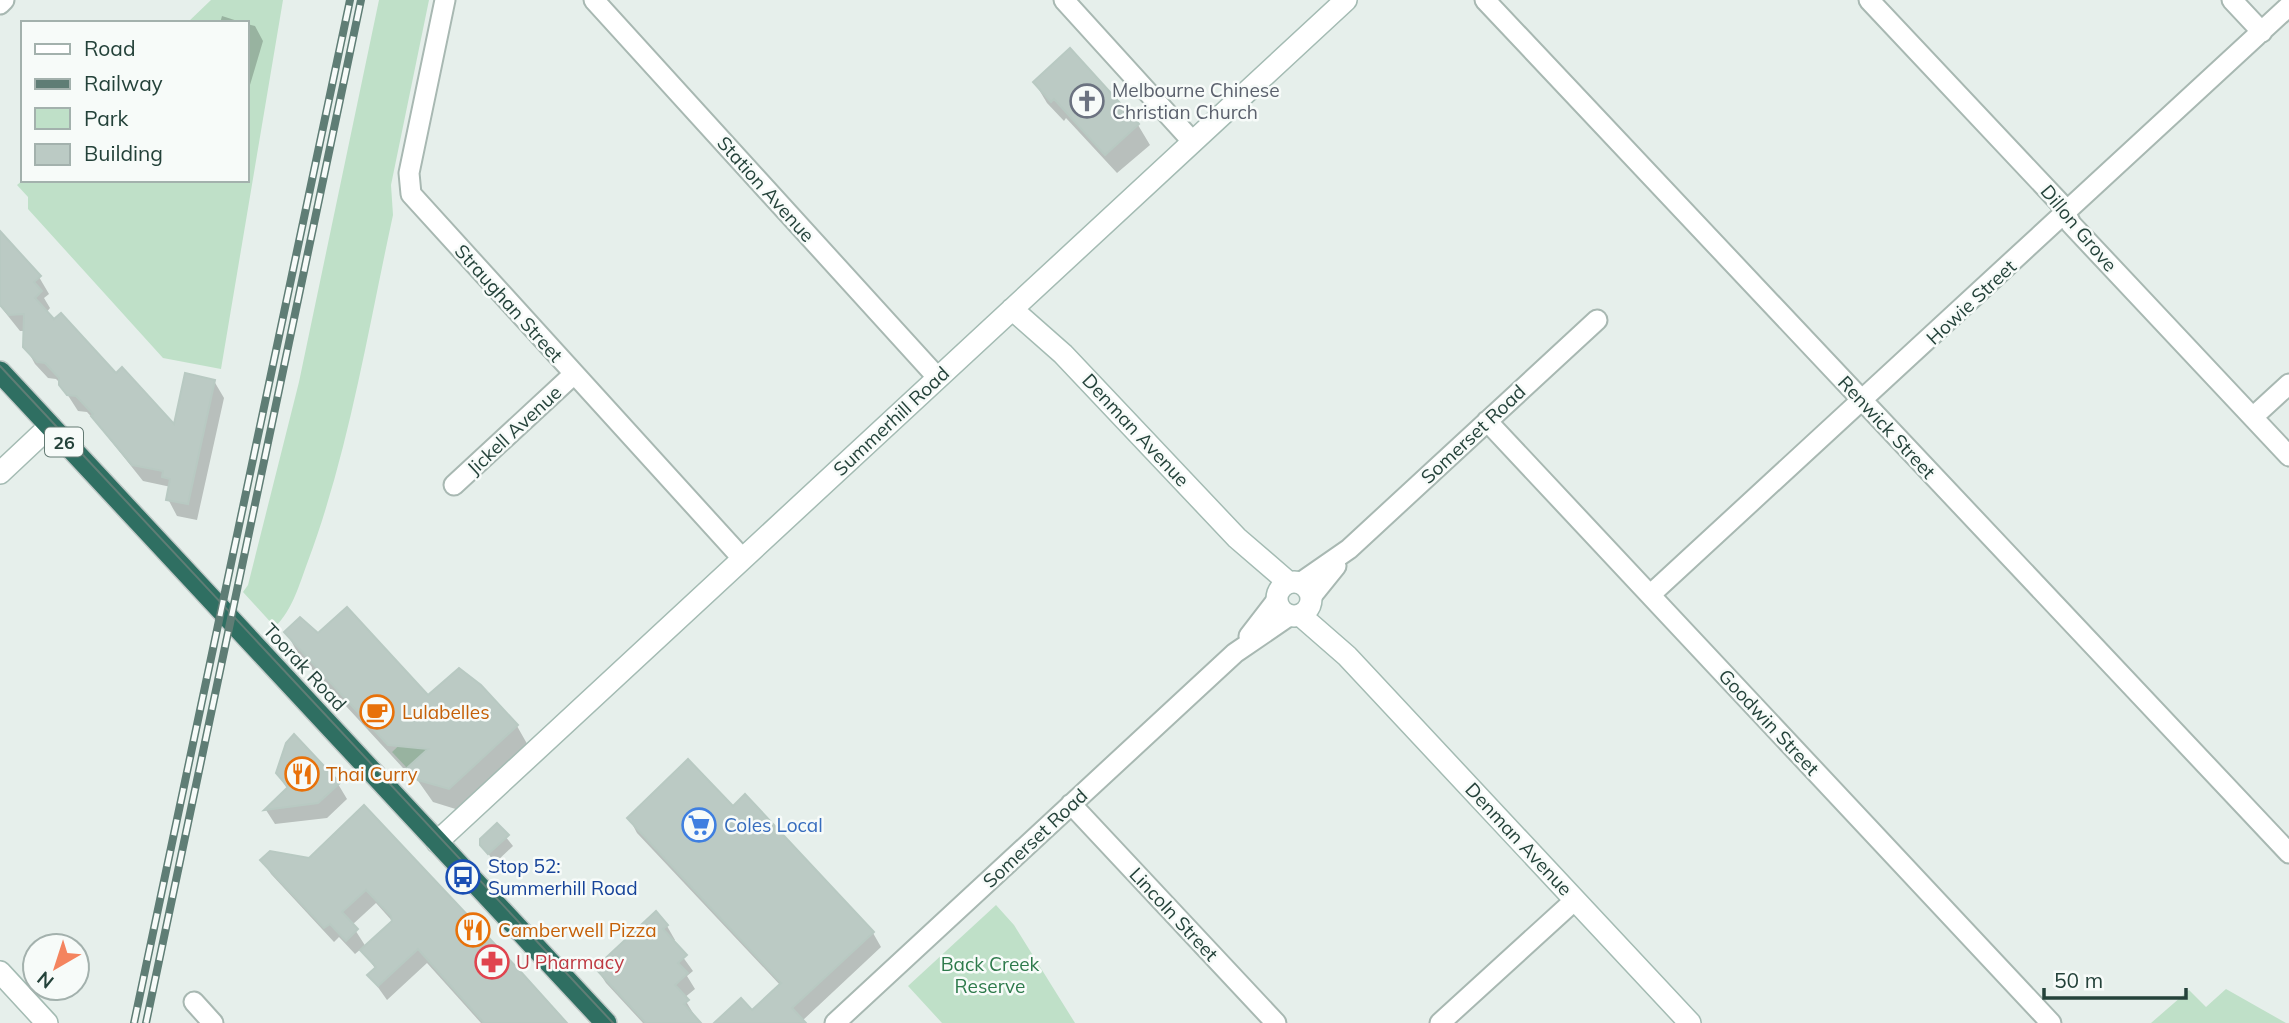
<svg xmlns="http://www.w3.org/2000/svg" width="2289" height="1023" viewBox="0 0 2289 1023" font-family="Mulish,sans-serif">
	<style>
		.green { fill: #bfe0c8 }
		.shadow { fill: #0003; fill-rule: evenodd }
		.building { fill: #bbcac4; stroke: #b8c9c2; stroke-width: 2 }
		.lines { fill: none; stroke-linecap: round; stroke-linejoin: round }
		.street-casing { stroke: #a8b8b2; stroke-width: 23 }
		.secondary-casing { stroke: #a4bbb3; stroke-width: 24 }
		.highway-casing { stroke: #c2cac8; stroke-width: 24 }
		.street { stroke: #fff; stroke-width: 19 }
		.secondary { stroke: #fff; stroke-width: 21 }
		.highway { stroke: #2f6f62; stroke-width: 21 }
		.tram { stroke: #5f7d75; stroke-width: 2 }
		.rail-casing { stroke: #5f7d75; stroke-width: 8 }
		.rail { stroke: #f7fbf9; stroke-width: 5; stroke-dasharray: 16; stroke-linecap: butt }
		.labels { text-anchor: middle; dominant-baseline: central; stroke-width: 5; stroke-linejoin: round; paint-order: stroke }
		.shield { fill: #f7fbf9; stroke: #637a73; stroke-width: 2 }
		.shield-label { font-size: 18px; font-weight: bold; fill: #24423a }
		.worship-label { font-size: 19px; fill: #5b616d; stroke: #f7fbf9; text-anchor: start }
		.street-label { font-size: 19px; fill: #24423a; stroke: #f7fbf9 }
		.food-label { font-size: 19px; fill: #c56008; stroke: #f7fbf9; text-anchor: start }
		.shop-label { font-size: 19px; fill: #366cbe; stroke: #f7fbf9; text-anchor: start }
		.transit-label { font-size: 19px; fill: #164399; stroke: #f7fbf9; text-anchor: start }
		.health-label { font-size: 19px; fill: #be3a42; stroke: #f7fbf9; text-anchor: start }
		.park-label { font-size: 19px; fill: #2d7a4b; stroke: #f7fbf9 }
	</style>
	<rect width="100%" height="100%" fill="#e6efeb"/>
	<!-- green -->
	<path class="green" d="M211,0H283L221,369L163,358L28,209V197L17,185L23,180H247V23H187Z
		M379,0H429L391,185L393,215C368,330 349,451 308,561C299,585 293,609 275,627L243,592L248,585L299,382Z
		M471,678L489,693L407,768L392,752Z
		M996,905L1014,925L1075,1023H942L908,986Z
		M2226,989L2286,1023H2151L2189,990L2206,1007Z"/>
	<!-- shadow -->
	<path class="shadow" d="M222,16L244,23H220Z
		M247,24L255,26L263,41L247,95Z
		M1070,51L1138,125L1150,145L1117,173L1066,118L1064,121L1047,103L1035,83Z
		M0,233L39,277L49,294L44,298L50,308L46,313L175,428L214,381L224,398L197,520L177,516L168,499L171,487L143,481L96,422L87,412L78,411L60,383L56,379L48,378L35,364L25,346V331H20L0,306Z
		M286,632L318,636L428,697L480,687L517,726L530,749L462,811L433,802L409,768H403L299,655Z
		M277,773L338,784L347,799L327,818L275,824L266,810L288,790Z
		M745,796L873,933L881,947L802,1021L804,1023H717L752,1013L781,986L637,833L629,818L733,808Z
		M364,808L565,1023H481L427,963L387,1000L370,976L376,970L362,948L355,954L339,937L334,942L271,874L262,860H310ZM376,903L393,922L366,947L352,925Z
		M497,826L513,846L495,863L482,845Z
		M667,926L675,940L672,942L693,971L687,976L695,989L684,998L699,1023H643L606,983L597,969Z"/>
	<!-- building -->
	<path class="building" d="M1070,48L1139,124L1105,155L1054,99L1051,102L1033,82Z
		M0,231L41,276L34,282L42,291L35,298L54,319L61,313L116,373L122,367L174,424L185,373L215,380L188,504L166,500L170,479L162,477L163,471L132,465L91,416L93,414L76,396L67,395L59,385V378L45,363L37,362L23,347L24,314L9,315L0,305Z
		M347,607L428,695L459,668L481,685L518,725L449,789L418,780L407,768L428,749L388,745L284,632L300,617L318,633Z
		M294,734L340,783L318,803L264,810L288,787L276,773L286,743Z
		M688,759L733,806L745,794L874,932L792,1008L806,1023H714L741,998L752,1010L781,983L627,818Z
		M364,805L521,972L567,1023H484L418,949L378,986L367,975L376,967L360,950L392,921L391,916L366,890L342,912L358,929L346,941L330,924L324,928L260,860L270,851L309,858Z
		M497,823L509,835L488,854L480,845V839Z
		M656,911L668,925L663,929L687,955L678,963L688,973L675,985L689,1000L684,1004L701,1023H646L595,968Z"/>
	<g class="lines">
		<defs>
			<path id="street" d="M445,0L409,173L411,194L742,558
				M594,0L938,378
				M1064,0L1193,142
				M1485,0L2289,853
				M1869,0L2061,204L2071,224L2289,456
				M2232,0L2262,32
				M0,4L4,0
				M2253,417L2289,384
				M1487,421L2051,1023
				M454,485L574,374
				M1300,583L1349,549L1597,320
				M1650,595L2289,6
				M1311,597L1336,566
				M1249,636L1276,601
				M1071,804L1276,1023
				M194,1002L213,1023
				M835,1023L1235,653L1289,616
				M1440,1023L1575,900"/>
			<path id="secondary" d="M1012,309L1063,354L1237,538L1288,582
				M0,473L50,426
				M1277 599a17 17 0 1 1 34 0a17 17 0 1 1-34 0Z
				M1300,615L1347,656L1690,1023
				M437,842L1346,0
				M0,972L47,1023"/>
			<path id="highway" d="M0,372L606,1023"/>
		</defs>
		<!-- street casing -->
		<use href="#street" class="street-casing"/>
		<!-- secondary casing -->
		<use href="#secondary" class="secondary-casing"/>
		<!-- highway casing -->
		<use href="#highway" class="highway-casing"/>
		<!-- street -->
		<use href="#street" class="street"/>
		<!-- secondary -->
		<use href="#secondary" class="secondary"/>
		<!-- highway -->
		<use href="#highway" class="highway"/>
		<!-- tram -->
		<path class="tram" d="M0,366L613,1023"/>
		<defs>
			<path id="rail" d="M134,1023L350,0
				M146,1023L361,0"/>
		</defs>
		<!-- rail casing -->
		<use href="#rail" class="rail-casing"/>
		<!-- rail -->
		<use href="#rail" class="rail"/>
	</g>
	<!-- icons -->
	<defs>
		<symbol id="church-ring" viewBox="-11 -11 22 22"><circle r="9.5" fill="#f7fbf9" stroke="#6b7280" stroke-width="1.5"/><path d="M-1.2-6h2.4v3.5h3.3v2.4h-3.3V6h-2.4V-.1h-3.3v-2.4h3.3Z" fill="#6b7280"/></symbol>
		<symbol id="cafe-ring" viewBox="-11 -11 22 22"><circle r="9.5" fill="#f7fbf9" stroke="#e8710a" stroke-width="1.5"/><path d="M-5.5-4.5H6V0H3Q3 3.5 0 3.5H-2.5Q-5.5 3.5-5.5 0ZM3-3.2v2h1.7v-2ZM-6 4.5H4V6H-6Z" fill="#e8710a"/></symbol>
		<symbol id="restaurant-ring" viewBox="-11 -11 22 22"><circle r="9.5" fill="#f7fbf9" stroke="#e8710a" stroke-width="1.5"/><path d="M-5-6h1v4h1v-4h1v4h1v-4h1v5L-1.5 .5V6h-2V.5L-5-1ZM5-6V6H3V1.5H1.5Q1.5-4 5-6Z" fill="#e8710a"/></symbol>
		<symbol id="supermarket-ring" viewBox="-11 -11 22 22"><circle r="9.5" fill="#f7fbf9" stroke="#3f7fe0" stroke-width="1.5"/><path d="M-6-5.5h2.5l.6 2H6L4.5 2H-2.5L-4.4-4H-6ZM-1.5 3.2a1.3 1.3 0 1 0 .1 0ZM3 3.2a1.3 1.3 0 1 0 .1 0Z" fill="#3f7fe0"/></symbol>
		<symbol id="bus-ring" viewBox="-11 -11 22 22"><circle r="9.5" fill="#f7fbf9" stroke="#1a4fb4" stroke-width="1.5"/><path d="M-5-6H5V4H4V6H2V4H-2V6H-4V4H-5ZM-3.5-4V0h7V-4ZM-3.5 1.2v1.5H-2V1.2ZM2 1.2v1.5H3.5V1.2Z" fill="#1a4fb4"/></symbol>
		<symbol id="pharmacy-ring" viewBox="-11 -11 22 22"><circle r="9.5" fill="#f7fbf9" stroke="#e0444e" stroke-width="1.5"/><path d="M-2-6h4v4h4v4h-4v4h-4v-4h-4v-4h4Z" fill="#e0444e"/></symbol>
	</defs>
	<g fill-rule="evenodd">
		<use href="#church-ring" x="1068" y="82" width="38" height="38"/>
		<use href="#cafe-ring" x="358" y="693" width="38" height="38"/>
		<use href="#restaurant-ring" x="283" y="755" width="38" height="38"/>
		<use href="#supermarket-ring" x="680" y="806" width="38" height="38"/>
		<use href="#bus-ring" x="444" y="858" width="38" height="38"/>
		<use href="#restaurant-ring" x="454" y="911" width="38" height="38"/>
		<use href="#pharmacy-ring" x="473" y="943" width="38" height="38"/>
	</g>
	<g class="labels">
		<!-- shield labels -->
		<rect class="shield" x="45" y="427.5" width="38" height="29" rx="5"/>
		<g class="shield-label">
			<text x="64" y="442">26</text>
		</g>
		<!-- worship labels -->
		<g class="worship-label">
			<text x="1112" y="90">Melbourne Chinese<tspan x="1112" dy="22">Christian Church</tspan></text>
		</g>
		<!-- street labels -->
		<g class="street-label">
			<text transform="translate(766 189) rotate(48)">Station Avenue</text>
			<text transform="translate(2079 228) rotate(50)">Dillon Grove</text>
			<text transform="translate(1971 302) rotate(-43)">Howie Street</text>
			<text transform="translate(509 303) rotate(48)">Straughan Street</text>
			<text transform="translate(891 421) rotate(-43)">Summerhill Road</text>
			<text transform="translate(1887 427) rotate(47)">Renwick Street</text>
			<text transform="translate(514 430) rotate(-43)">Jickell Avenue</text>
			<text transform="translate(1136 430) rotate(47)">Denman Avenue</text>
			<text transform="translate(1473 434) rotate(-43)">Somerset Road</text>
			<text transform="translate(305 667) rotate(47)">Toorak Road</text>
			<text transform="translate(1769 722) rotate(47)">Goodwin Street</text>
			<text transform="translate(1035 838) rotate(-43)">Somerset Road</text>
			<text transform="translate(1519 839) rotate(47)">Denman Avenue</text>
			<text transform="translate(1174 914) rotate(47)">Lincoln Street</text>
		</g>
		<!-- food labels -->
		<g class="food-label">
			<text x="402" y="712">Lulabelles</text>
			<text x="326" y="774">Thai Curry</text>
			<text x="498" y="930">Camberwell Pizza</text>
		</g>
		<!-- shop labels -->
		<g class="shop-label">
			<text x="724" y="825">Coles Local</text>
		</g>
		<!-- transit labels -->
		<g class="transit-label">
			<text x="488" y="866">Stop 52:<tspan x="488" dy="22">Summerhill Road</tspan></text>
		</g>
		<!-- health labels -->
		<g class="health-label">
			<text x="516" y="962">U Pharmacy</text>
		</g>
		<!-- park labels -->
		<g class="park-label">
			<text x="990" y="964">Back Creek<tspan x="990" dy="22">Reserve</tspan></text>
		</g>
	</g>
	<!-- legend -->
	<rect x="21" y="21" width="228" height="161" fill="#f7fbf9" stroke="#a3b1ad" stroke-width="2"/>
	<rect x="35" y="44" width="35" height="10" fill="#ffffff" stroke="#a3b1ad" stroke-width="2"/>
	<text x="84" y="56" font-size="21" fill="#24423a">Road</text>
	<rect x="35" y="79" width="35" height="10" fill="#5f7d75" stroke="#a3b1ad" stroke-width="2"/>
	<text x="84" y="91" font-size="21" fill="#24423a">Railway</text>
	<rect x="35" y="108" width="35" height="21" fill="#bfe0c8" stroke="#a3b1ad" stroke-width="2"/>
	<text x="84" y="126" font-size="21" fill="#24423a">Park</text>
	<rect x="35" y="144" width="35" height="21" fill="#bbcac4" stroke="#a3b1ad" stroke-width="2"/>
	<text x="84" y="161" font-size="21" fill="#24423a">Building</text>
	<!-- north arrow -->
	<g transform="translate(56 967) rotate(219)"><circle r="33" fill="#f7fbf9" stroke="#a3b1ad" stroke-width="2"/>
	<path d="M0-5L12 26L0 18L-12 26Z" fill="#f4845f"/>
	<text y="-10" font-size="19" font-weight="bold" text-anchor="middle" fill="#24423a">N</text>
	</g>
	<!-- scale -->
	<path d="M2044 988v10h142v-10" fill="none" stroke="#24423a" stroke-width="3.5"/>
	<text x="2054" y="988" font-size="21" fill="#24423a" stroke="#f7fbf9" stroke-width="5" paint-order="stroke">50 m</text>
</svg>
